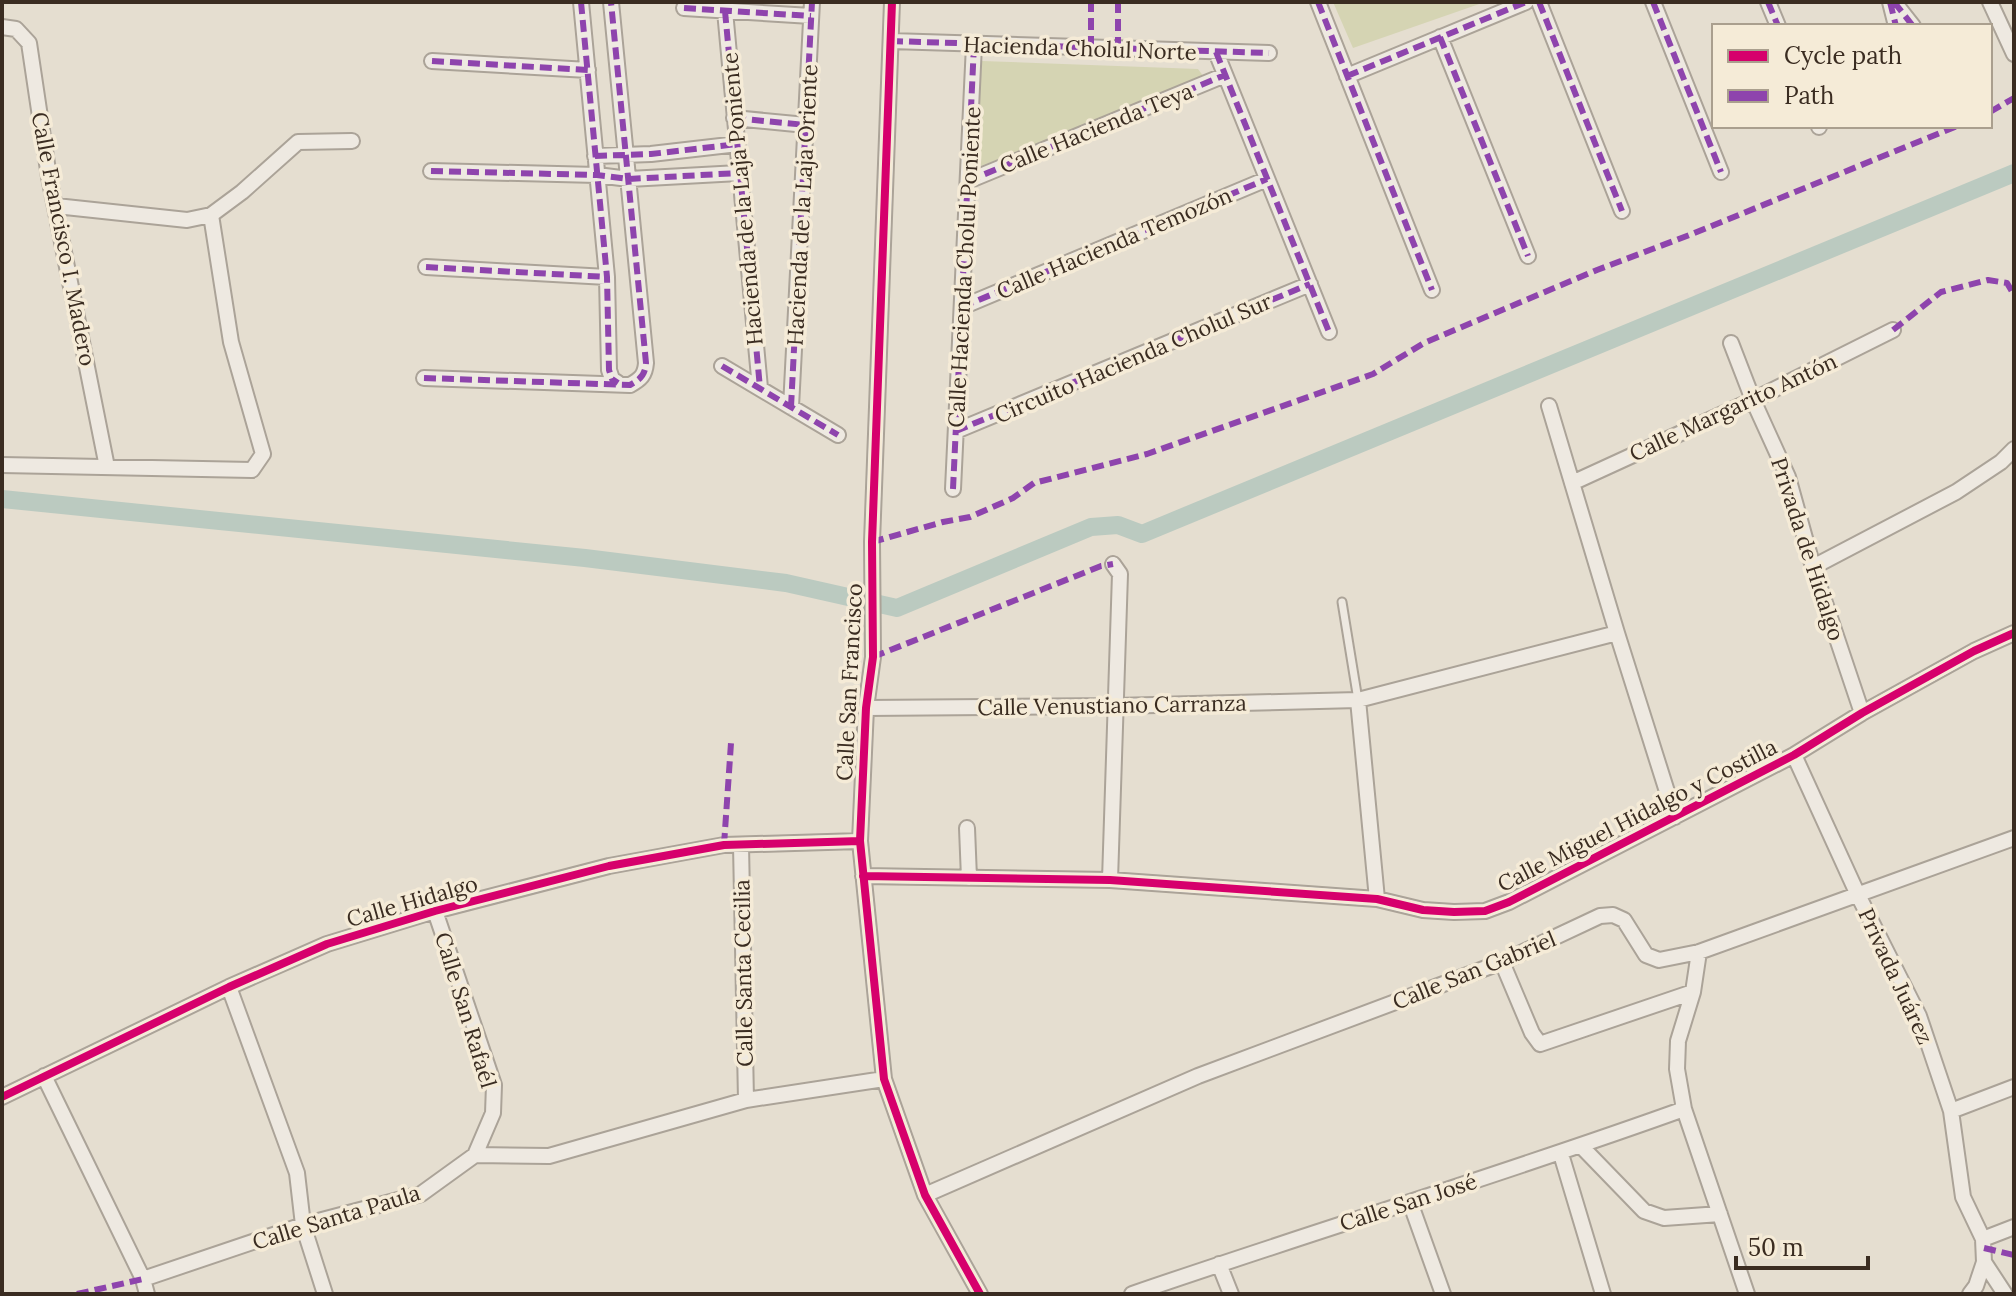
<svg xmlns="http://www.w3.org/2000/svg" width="2016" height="1296" viewBox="0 0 2016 1296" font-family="Lora,serif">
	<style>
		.green { fill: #d5d4b3 }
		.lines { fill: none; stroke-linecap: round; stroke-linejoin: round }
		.canal { stroke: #bbcac0; stroke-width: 18 }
		.lane-casing { stroke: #aba398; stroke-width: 11 }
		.street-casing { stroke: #aba398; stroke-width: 18 }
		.lane { stroke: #eee9e1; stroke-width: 7 }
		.street { stroke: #eee9e1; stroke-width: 14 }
		.quiet { stroke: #8e44ad; stroke-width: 6; stroke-dasharray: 12 6; stroke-linecap: butt }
		.cycleway-casing { stroke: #f5ebd7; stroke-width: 13 }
		.cycleway { stroke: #d6006c; stroke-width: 8 }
		.labels { text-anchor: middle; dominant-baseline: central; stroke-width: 7; stroke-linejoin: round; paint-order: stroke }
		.street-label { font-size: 22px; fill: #3a2c21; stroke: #f5ebd7 }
	</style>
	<rect width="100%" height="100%" fill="#e5ded0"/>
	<!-- green -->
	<path class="green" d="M1333,2H1485L1353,48Z
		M982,61L1198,69L1204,77L981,166L975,156Z"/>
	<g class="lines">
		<!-- canal -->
		<path class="canal" d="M2,499L585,558L786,583L897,608L1091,527L1118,525L1142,534L2014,173"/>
		<defs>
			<path id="lane" d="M1342,602L1358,700"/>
			<path id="street" d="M581,2L607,277L609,370L612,379L618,383
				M892,2L872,542L873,657L866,708L860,841L884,1079L925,1195L980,1294
				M1318,2L1432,290
				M1539,2L1622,211
				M1653,2L1721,172
				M1768,2L1778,26
				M1890,2L1896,26
				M1894,2L1913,26
				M1990,2L2014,54
				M684,8L811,16
				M725,11L760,388
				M2,27L16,29L29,43L49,177L107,467
				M1440,37L1528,256
				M891,41L1269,53
				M1216,52L1329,332
				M432,61L588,70
				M1347,76L1526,2
				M734,118L806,125
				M1819,126V127
				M595,156L651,154L738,144
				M431,171L597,175L629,179L739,173
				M968,181L1225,75
				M56,206L187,220L211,215L242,192L298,142L352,141
				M426,267L607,277
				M962,307L1267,179
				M1731,343L1753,400L1788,477L1813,567L1862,713
				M722,366L838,435
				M424,378L630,385C641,379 645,375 646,363L611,2
				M1549,406L1617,633L1675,817
				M791,407L812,2
				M956,431L1310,284
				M2,465L252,470L263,454L231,342L211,215
				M1572,483L1753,400L1893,330
				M953,489L974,45
				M1813,567L1956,492L2001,462L2014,449
				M1358,700L1377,899
				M866,708L1115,706L1358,700L1617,633
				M1794,755L1858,895L1919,1016L1951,1111L1963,1197L1983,1239L1984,1262L2005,1294
				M967,828L969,878
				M741,845L746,1100
				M863,876L1110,880L1377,899L1423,910L1454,912L1485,911L1509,902L1794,755L1862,713L1974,651L2014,633
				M1110,880L1120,574L1113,564
				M435,911L494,1085L493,1113L475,1155
				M1699,952L1693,992L1678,1041L1677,1069L1684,1109L1747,1294
				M1502,962L1532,1033L1540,1044L1693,992
				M229,987L297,1173L303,1225L325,1294
				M44,1076L143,1279L147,1294
				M2,1097L229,987L327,944L435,911L609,866L724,845L860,841
				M1951,1111L2014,1087
				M1581,1146L1644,1211L1664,1218L1720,1214
				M1561,1154L1603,1294
				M925,1195L1198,1076L1502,962L1600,916L1613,915L1624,920L1646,955L1659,960L1699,952L2014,838
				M1410,1202L1443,1294
				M1983,1239L2014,1227
				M1219,1264L1231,1294
				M143,1279L303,1225L421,1194L475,1155L549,1156L746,1100L884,1079
				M1132,1294C1315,1231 1501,1175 1684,1109
				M1970,1294L1976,1286L1984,1262"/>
		</defs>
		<!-- lane casing -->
		<use href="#lane" class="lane-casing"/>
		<!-- street casing -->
		<use href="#street" class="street-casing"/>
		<!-- lane -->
		<use href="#lane" class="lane"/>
		<!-- street -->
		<use href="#street" class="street"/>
		<!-- quiet -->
		<path class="quiet" d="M581,2L607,277L609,370L612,379L618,383
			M1318,2L1432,290
			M1539,2L1622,211
			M1653,2L1721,172
			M1768,2L1778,26
			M1890,2L1896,26
			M1894,2L1913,26
			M684,8L811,16
			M725,11L760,388
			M1440,37L1528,256
			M891,41L1269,53
			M1091,48V2
			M1118,49V2
			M1216,52L1329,332
			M432,61L588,70
			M1347,76L1526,2
			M1990,112L2014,98
			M734,118L806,125
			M1819,126V127
			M595,156L651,154L738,144
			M431,171L597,175L629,179L739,173
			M968,181L1225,75
			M426,267L607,277
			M962,307L1267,179
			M1893,330L1941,292L1988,280L2007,283L2014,295
			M722,366L838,435
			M424,378L630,385C641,379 645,375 646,363L611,2
			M791,407L812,2
			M956,431L1310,284
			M953,489L974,45
			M872,542L943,522L970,517L1013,498L1034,483L1147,454L1373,374L1424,343L1597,270L1692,234L1957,126
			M873,657L1101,566L1113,564
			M724,845L731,743
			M1984,1248L2014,1255
			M77,1294L143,1279"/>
		<defs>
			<path id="cycleway" d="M892,2L872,542L873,657L866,708L860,841L884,1079L925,1195L980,1294
				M863,876L1110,880L1377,899L1423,910L1454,912L1485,911L1509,902L1794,755L1862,713L1974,651L2014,633
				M2,1097L229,987L327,944L435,911L609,866L724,845L860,841"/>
		</defs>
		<!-- cycleway casing -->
		<use href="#cycleway" class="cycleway-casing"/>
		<!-- cycleway -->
		<use href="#cycleway" class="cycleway"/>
	</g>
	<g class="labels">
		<!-- street labels -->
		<g class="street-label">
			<text transform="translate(1080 48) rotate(2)">Hacienda Cholul Norte</text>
			<text transform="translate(1096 128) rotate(-22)">Calle Hacienda Teya</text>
			<text transform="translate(742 199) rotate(-95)">Hacienda de la Laja Poniente</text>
			<text transform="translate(802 205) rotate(-87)">Hacienda de la Laja Oriente</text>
			<text transform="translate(64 239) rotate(79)">Calle Francisco I. Madero</text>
			<text transform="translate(1114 243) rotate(-23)">Calle Hacienda Temozón</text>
			<text transform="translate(964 267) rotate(-87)">Calle Hacienda Cholul Poniente</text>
			<text transform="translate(1133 358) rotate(-23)">Circuito Hacienda Cholul Sur</text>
			<text transform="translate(1733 407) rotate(-25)">Calle Margarito Antón</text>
			<text transform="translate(1808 549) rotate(72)">Privada de Hidalgo</text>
			<text transform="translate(849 682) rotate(-87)">Calle San Francisco</text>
			<text transform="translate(1112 705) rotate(-1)">Calle Venustiano Carranza</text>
			<text transform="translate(1637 815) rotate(-27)">Calle Miguel Hidalgo y Costilla</text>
			<text transform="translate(412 901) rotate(-16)">Calle Hidalgo</text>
			<text transform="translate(1474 970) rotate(-22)">Calle San Gabriel</text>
			<text transform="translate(743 973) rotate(-91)">Calle Santa Cecilia</text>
			<text transform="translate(1896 976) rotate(65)">Privada Juárez</text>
			<text transform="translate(466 1010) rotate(73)">Calle San Rafaél</text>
			<text transform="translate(1408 1202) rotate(-18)">Calle San José</text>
			<text transform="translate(336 1217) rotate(-17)">Calle Santa Paula</text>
		</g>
	</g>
	<!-- border -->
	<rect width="2016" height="1296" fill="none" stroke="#3a2c21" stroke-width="8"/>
	<!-- legend -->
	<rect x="1712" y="24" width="280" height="104" fill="#f5ebd7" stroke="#aa9f8e" stroke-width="2"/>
	<rect x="1728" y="50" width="40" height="12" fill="#d6006c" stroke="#aa9f8e" stroke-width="2"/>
	<text x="1784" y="64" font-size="24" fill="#3a2c21">Cycle path</text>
	<rect x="1728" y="90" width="40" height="12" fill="#8e44ad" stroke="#aa9f8e" stroke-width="2"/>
	<text x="1784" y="104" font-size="24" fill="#3a2c21">Path</text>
	<!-- scale -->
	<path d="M1736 1256v12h132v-12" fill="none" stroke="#3a2c21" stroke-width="4"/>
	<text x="1748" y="1256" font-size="24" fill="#3a2c21" stroke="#f5ebd7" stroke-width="6" paint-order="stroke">50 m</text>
</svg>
